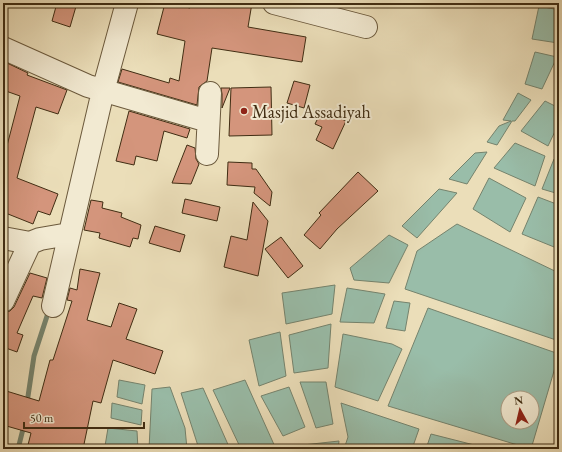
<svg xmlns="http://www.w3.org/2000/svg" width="562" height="452" viewBox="0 0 562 452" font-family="'EB Garamond',serif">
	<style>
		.water { fill: #99bda9; stroke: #75836d; fill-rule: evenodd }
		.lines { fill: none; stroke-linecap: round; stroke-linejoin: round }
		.stream { stroke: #75836d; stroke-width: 5 }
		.building { fill: #d4957c; stroke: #402d13 }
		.minor-casing { stroke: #6b593c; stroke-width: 24 }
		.minor { stroke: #f2ead2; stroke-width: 22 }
		.poi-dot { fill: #8f2418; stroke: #f2ead2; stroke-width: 1.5 }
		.labels { text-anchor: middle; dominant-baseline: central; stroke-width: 4; stroke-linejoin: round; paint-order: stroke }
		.poi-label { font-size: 18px; fill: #402d13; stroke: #f2ead2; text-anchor: start }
	</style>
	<rect width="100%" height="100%" fill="#ebdeb9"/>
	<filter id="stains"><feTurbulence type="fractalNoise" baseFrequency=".005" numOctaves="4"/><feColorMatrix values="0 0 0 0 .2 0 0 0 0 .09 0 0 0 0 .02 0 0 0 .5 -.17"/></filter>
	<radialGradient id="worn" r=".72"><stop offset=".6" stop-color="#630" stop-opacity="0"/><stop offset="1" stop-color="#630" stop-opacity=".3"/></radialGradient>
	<!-- water -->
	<path class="water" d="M539,6L559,10L558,43L532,39Z
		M535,52L557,57L542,89L525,84Z
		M518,93L531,100L515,121H512L497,145L487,142L499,126L511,121L503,120Z
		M545,101L559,108V123L548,146L521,131Z
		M515,143L545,156L535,186L494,168Z
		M487,152L467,184L449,179L475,153Z
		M554,159L559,161V194L542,189Z
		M489,178L526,198L510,232L473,209Z
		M439,189L457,193L417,238L402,226Z
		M538,197L559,205V249L522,234Z
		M457,224L559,273V341L405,289L417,251Z
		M389,235L408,245L389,283L354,280L350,268Z
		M335,285L332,314L286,324L282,293Z
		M347,288L385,294L374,323L340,322Z
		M394,301L410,303L405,331L386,328Z
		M428,308L559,354L531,449L388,406ZM508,398H532V422H508Z
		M331,324L328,368L294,373L289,335Z
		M280,332L286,376L259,386L249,340Z
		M343,334L392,344L402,349L378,401L335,387Z
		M119,380L145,385L142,404L117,397Z
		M245,380L276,449H241L213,390Z
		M300,382H326L333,424L316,428Z
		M170,387L185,428L187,449H149L152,389Z
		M289,387L305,427L283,436L261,396Z
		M203,388L230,449H199L181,393Z
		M112,403L142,410L141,425L111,418Z
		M341,403L419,429L412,449H344L348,437Z
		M108,428L137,431L138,449L105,446Z
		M431,434L490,449H426Z
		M339,441L338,449H286L285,447Z"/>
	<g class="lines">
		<!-- stream -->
		<path class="stream" d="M27,403L34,356L49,310
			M18,449L24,425"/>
	</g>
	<!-- building -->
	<path class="building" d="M57,3H77L70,27L52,21Z
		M165,3L190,8L191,3H252L248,27L306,37L302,62L212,48L207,81L199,87L197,105L118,82L122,69L169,83L170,78L179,81L185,41L157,34Z
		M7,63L28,73L27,75L67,90L58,114L36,107L17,178L58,194L50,215L38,211L33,224L3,212V161L20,96L3,90V76Z
		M294,81L310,85L304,108L287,103Z
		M271,87L272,135L229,136L231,88Z
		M221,88H230L222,108V94Z
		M322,110L346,121L333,149L316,140L322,127L315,124Z
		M129,111L190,129L187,138L164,131L157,161L136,156L134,165L116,161Z
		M187,145L195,148L196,159L199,164L191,184L172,183Z
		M228,162L252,163V169H256L272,192L270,206L254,193L255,187L227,185Z
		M358,172L378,191L337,229L320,249L304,235L321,215L319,213Z
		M185,199L220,207L217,221L182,213Z
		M91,200L103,202L102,208L122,213L121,217L141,225L138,239L133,238L130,247L99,238L100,233L84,230Z
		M253,202L268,221L258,276L224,267L231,236L247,240Z
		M155,226L185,235L180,252L149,243Z
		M281,237L303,266L288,278L265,249Z
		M80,269L100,273L87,320L111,327L119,303L137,309L126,339L163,351L155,374L113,360L101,403L93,401L83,449H27L31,433L3,425V390L39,401L50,360H53L72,301L67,300L70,288L77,290Z
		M30,273L47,278L42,298L33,296L17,333L23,335L17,352L3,347V313L10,311L14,307Z"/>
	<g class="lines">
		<defs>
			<path id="minor" d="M274,3L366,27
				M3,48L88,86L208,121
				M207,154L210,93
				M3,238L30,243L40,239L69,234
				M3,301L30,243
				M53,306L103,91L127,3"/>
		</defs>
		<!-- minor casing -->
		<use href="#minor" class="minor-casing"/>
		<!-- minor -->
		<use href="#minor" class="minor"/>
	</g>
	<!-- markers -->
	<circle class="poi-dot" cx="244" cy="111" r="4"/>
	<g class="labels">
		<!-- poi labels -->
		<g class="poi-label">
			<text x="252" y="111">Masjid Assadiyah</text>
		</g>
	</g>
	<!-- margin -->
	<rect width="562" height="452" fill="none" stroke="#ebdeb9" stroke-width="16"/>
	<rect x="4" y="4" width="554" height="444" fill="none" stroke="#402d13" stroke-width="2"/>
	<rect x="8" y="8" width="546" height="436" fill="none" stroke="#402d13"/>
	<!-- north arrow -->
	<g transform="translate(520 410) rotate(352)"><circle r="19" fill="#f2ead2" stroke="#ab9e86"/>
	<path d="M0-3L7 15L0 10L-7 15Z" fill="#8f2418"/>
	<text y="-6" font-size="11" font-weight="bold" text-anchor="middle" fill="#402d13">N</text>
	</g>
	<!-- scale -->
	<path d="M24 422v6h120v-6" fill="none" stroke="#402d13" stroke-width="2"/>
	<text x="30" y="422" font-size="12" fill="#402d13" stroke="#f2ead2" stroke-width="3" paint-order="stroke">50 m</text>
	<rect width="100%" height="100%" filter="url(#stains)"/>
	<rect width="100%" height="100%" fill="url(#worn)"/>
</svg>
